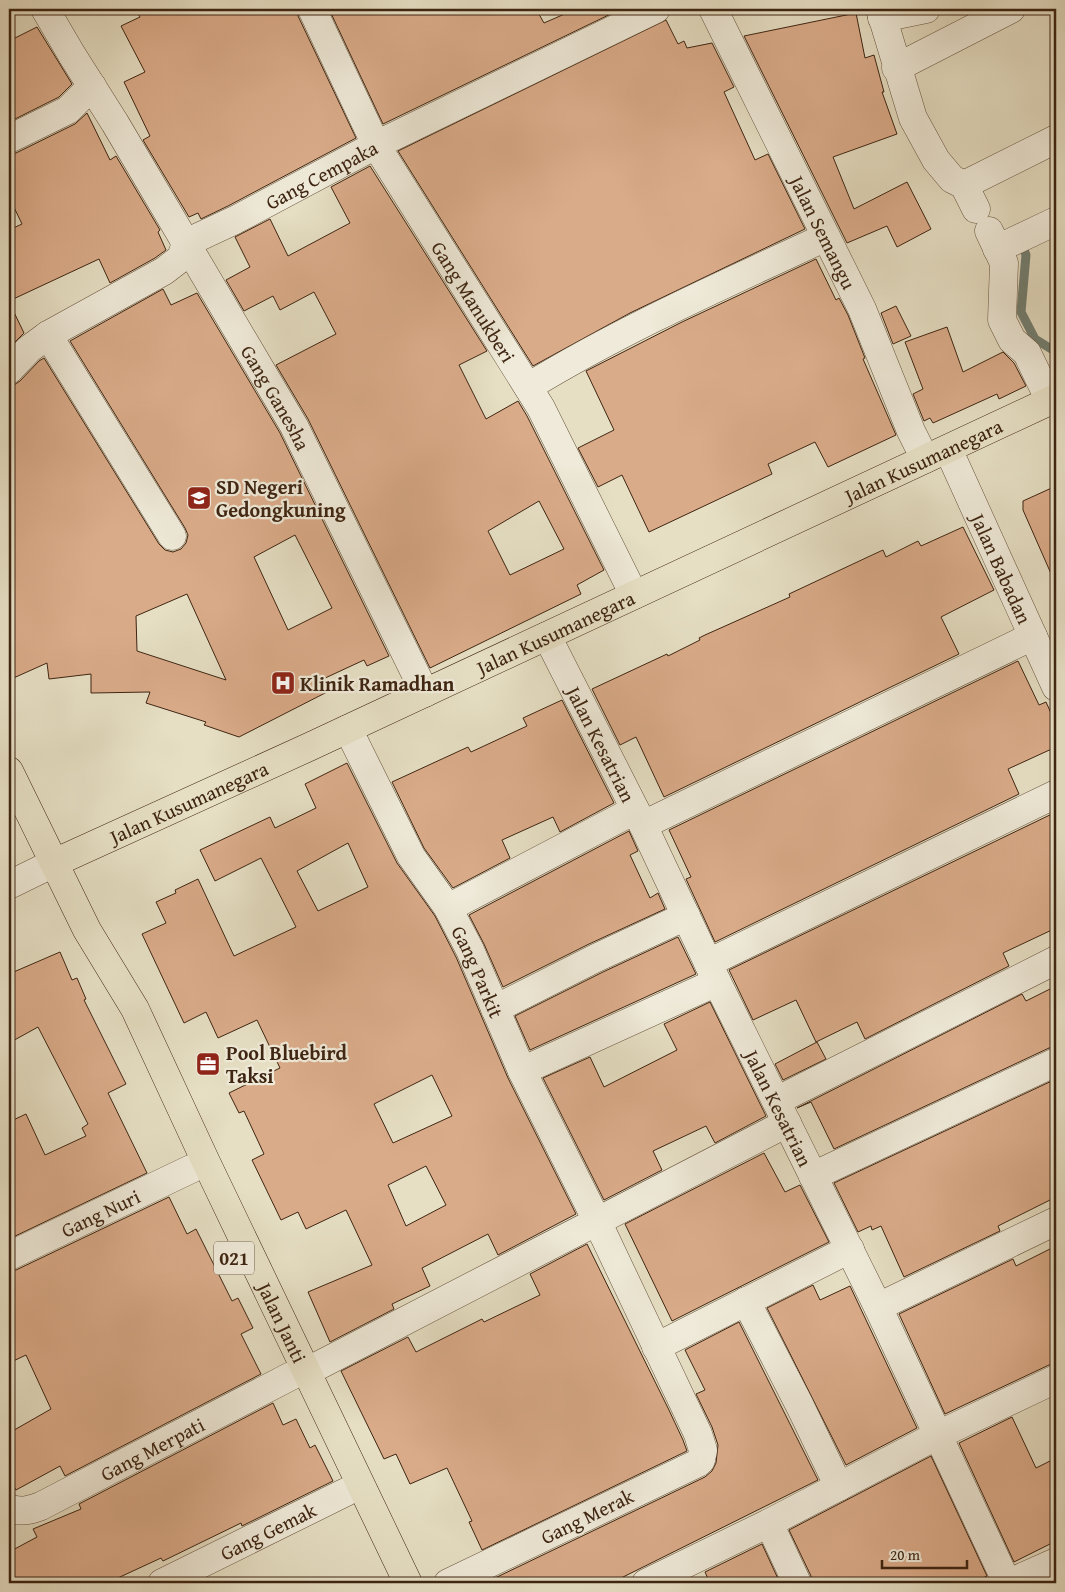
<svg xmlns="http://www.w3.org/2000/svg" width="1065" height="1592" viewBox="0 0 1065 1592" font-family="'Gentium Book Plus',serif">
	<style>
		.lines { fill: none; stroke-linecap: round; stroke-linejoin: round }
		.stream { stroke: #738073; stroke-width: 9 }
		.building { fill: #daab89; stroke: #3e2512; fill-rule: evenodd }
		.minor-casing { stroke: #68543e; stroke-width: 29 }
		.major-casing { stroke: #3e2512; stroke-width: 29 }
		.minor { stroke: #efead9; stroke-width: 28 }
		.major { stroke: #e6dfc4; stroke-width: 28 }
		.labels { text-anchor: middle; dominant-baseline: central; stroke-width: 4.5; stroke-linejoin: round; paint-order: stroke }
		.shield { fill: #efead9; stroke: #73604e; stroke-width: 1 }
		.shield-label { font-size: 19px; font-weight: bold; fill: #3e2512 }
		.street-label { font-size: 20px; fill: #3e2512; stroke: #efead9 }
		.poi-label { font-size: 20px; font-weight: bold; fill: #3e2512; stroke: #efead9; text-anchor: start }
	</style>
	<rect width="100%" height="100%" fill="#e6dfc4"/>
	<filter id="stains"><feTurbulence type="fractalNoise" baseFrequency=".004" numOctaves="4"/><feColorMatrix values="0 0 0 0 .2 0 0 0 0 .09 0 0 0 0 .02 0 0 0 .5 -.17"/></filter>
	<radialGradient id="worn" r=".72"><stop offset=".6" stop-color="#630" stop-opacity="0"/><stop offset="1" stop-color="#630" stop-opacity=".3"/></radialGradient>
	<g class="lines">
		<!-- stream -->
		<path class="stream" d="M1027,242L1022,245L1026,255L1021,312L1035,339L1053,350"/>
	</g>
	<!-- building -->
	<path class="building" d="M135,9H297L298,16L356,138L228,206L201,219L198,213L189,217L143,140L150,136L124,82L145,72L121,26L140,17Z
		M329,9H536L544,23L576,9H621L383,124Z
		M856,13L865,58L874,55L884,92H882L897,134L833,157L854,209L907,182L931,229L897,247L887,226L847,243L744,36Z
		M666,20L678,44L684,41L687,48L712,43L734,87L724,92L755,160L768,154L805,229L630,313L533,366L398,151Z
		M37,27L72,84L59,97L9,122V41Z
		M87,113L110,160L116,156L160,230L158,232L166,250L155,258L110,283L99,259L9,301V230L22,224L9,197V154L16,153L75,124Z
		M370,166L487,351L459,365L486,419L518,401L527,416L604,570L577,585L581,594L430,668L308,419L276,365L336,334L314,292L280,310L273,296L244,311L226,280L250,267L235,237L270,219L288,256L350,223L331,187ZM539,501L564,549L510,575L488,531Z
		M816,259L836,300L839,298L848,315L865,358L863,359L896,435L828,467L815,442L768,464L772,474L649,532L622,475L598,487L578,448L614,430L586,371L682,322Z
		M163,289L171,305L197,293L280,433L389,656L367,666L364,660L323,679L329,691L239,737L204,725L206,722L146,703L150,692L91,693V674L49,679L47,663L9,680V385H14L20,381L39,361L44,358L159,544L165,550L173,552L181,549L186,543L188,535L185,528L70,341ZM295,535L332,608L288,630L254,557ZM187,594L226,680L137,651L136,616Z
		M9,302L24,333L9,348Z
		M896,306L911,336L893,344L881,313Z
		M947,327L963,372L1003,352L1014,363L1026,386L999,399L997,394L933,423L930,418L924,421L913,394L923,389L905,342Z
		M1056,486V585L1023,510V501Z
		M963,527L994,590L941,617L959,654L664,797L636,737L620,745L592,689L667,654L668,656L700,640L699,638L705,635L790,597L789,594L870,556L883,550L886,557L918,541L921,546Z
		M1018,661L1039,705L1046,702L1056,724V747L1008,769L1019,794L715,942L686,879L691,877L669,830Z
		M562,700L614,803L560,832L553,817L502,840L510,858L453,888L424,848L392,782L468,747L471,752L527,726L523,718Z
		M347,763L397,863L435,916L456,957L508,1078L576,1214L498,1255L488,1234L422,1268L430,1286L392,1304L394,1309L330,1342L308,1292L372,1265L346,1210L306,1229L298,1212L281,1220L252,1160L264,1154L244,1111L239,1113L229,1093L280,1068L257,1020L218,1038L206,1012L184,1023L142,934L166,923L156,902L176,893L175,890L198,879L234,956L296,927L261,858L215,881L200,850L270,817L275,828L316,808L305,784ZM348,843L368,887L318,911L297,871ZM432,1075L452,1116L393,1143L374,1104ZM426,1166L446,1205L406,1226L388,1185Z
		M1056,812V928L1003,953L1009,966L865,1039L857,1022L816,1042L796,1000L753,1020L729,970Z
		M629,831L638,851L630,855L650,898L658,893L665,909L589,944L503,987L484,944L469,915Z
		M678,937L696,974L530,1050L515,1016L603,972Z
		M60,952L72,980L77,978L86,999L84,1000L126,1084L108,1093L147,1173L9,1239V1122L26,1114L45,1155L86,1136L82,1128L88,1124L38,1027L9,1043V974Z
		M1056,986V1047L1049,1048L834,1149L811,1102L797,1108L1022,994L1026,1001Z
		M710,1002L766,1116L715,1143L706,1126L653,1151L662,1170L604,1200L543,1078L590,1057L604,1087L677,1050L664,1024Z
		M817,1042L826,1059L783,1080L775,1064Z
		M1056,1079V1197L998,1226L1000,1231L904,1277L881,1226L872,1230L871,1226L858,1232L834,1183Z
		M764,1153L785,1192L800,1185L829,1242L672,1321L625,1224Z
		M169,1197L187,1234L196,1229L232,1301L238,1298L253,1328L241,1334L261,1374L65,1476L60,1466L16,1490L9,1478V1433L51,1409L26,1355L9,1363V1271L16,1270Z
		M587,1244L668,1408L683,1440L687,1451L482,1550L469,1522L472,1521L447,1468L410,1484L396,1454L384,1459L341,1371L408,1337L416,1352L482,1319L484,1322L540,1295L530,1274Z
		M1056,1246V1364L1049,1365L945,1414L899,1314L1013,1259L1016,1266Z
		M813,1285L820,1300L850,1286L917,1428L846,1465L767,1308Z
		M739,1322L818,1480L611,1583H497L495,1578L705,1477L712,1471L716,1463L718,1445L712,1427L696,1394L705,1390L685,1350Z
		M273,1403L283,1425L296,1419L310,1448L315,1445L333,1481L242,1526L241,1523L163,1561L161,1558L107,1583H9V1552L37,1537L33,1529L81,1509L79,1504Z
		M1012,1417L1036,1468L1056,1458V1541L1014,1562L959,1443Z
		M931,1456L987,1576L973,1583H812L811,1576L789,1530Z
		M762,1544L780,1583H710L705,1572Z"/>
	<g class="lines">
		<defs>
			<g id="minor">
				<path id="s1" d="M45,9L72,55L115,123L294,426L425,693"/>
				<path id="s2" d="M312,9L376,145L541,408L634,595"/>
				<path id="s3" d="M713,9L862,309L911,431L925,459"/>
				<path d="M880,9L913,118L936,160L952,179L964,185L976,209"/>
				<path d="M882,18L926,9"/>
				<path d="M896,68L1011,9"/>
				<path d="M9,139L68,110L92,86"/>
				<path d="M964,185L1056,139"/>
				<path d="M989,231L1004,263L1002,320L1012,340L1027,353L1050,401"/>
				<path d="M997,249L1056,221"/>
				<path d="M48,335L172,536"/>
				<path id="s4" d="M9,370L29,349L48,335L164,271L181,258L186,243L235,220L376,145L656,9"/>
				<path d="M528,387C623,329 725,284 826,237"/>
				<path id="s5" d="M948,449L1056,687"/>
				<path id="s6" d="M547,636L643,825L717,982L878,1307L1007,1583"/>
				<path id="s7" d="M348,729L411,856L448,908L470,950L522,1071L597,1221L698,1434L703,1450L701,1460L698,1463L448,1583"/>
				<path d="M643,825L1033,636"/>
				<path d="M9,885L54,863"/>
				<path d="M448,908L635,810"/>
				<path d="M708,963L1056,794"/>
				<path d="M495,1009L596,958L686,916"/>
				<path d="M522,1071L717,982"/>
				<path d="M776,1101L1056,960"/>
				<path d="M813,1176L1056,1062"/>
				<path id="s8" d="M9,1256L191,1169"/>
				<path d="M746,1301L800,1406L839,1487"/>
				<path d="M878,1307L1056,1221"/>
				<path d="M656,1347L850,1249"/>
				<path d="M306,1372L787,1123"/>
				<path id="s9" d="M9,1508C20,1513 30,1510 41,1506L291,1376"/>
				<path id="s10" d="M162,1583L346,1492"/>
				<path d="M646,1583L769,1523"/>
				<path d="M797,1583L769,1523L938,1435L1056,1379"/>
				<path d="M1009,1583L1056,1562"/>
			</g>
			<g id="major">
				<path id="s11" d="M9,771L87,930L135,1009L206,1162L408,1583"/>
				<path id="s12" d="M54,863L309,747L1056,398"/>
			</g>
		</defs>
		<!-- minor casing -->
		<use href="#minor" class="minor-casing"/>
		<!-- major casing -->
		<use href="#major" class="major-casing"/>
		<!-- minor -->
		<use href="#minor" class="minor"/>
		<!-- major -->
		<use href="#major" class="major"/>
	</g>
	<!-- icons -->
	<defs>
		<symbol id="school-square" viewBox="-11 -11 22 22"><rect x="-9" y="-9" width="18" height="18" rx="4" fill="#8f2418" stroke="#efead9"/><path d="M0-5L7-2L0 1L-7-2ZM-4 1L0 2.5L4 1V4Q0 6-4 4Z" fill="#fff"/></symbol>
		<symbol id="hospital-square" viewBox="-11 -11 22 22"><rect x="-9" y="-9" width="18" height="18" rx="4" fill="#8f2418" stroke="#efead9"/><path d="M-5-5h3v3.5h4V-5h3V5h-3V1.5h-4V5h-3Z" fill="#fff"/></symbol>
		<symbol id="office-square" viewBox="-11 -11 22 22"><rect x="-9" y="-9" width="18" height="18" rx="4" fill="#8f2418" stroke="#efead9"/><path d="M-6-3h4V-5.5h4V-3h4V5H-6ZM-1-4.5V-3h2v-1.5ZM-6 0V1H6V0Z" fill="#fff"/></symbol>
	</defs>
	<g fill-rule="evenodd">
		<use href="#school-square" x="185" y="484" width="28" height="28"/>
		<use href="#hospital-square" x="269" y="669" width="28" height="28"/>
		<use href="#office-square" x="194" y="1050" width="28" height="28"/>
	</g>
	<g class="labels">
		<!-- shield labels -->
		<rect class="shield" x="214" y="1241.5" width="40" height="33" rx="4"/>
		<g class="shield-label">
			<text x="234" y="1258">021</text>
		</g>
		<!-- street labels -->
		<g class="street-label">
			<text stroke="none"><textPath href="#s4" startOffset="374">Gang Cempaka</textPath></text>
			<text stroke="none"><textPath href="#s3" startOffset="249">Jalan Semangu</textPath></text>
			<text stroke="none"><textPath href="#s2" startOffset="335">Gang Manukberi</textPath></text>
			<text stroke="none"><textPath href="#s1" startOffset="452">Gang Ganesha</textPath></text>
			<text stroke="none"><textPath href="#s12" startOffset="958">Jalan Kusumanegara</textPath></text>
			<text stroke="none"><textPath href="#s5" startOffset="131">Jalan Babadan</textPath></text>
			<text stroke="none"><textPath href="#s12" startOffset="552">Jalan Kusumanegara</textPath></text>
			<text stroke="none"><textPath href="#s6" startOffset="121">Jalan Kesatrian</textPath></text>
			<text stroke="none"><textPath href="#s12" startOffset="148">Jalan Kusumanegara</textPath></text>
			<text stroke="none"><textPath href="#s7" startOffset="276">Gang Parkit</textPath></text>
			<text stroke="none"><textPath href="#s6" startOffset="526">Jalan Kesatrian</textPath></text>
			<text stroke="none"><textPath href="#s8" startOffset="101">Gang Nuri</textPath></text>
			<text stroke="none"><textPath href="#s11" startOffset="616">Jalan Janti</textPath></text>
			<text stroke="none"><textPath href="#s9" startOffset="158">Gang Merpati</textPath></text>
			<text transform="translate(587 1516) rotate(-26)">Gang Merak</text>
			<text stroke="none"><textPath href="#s10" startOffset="118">Gang Gemak</textPath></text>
		</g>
		<!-- poi labels -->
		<g class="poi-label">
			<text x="216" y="486">SD Negeri<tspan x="216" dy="23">Gedongkuning</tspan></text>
			<text x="300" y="683">Klinik Ramadhan</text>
			<text x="226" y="1052">Pool Bluebird<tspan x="226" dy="23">Taksi</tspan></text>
		</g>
	</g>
	<!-- margin -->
	<rect width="1065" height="1592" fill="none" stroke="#e6dfc4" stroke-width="30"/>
	<rect x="10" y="10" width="1045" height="1572" fill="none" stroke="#3e2512" stroke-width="2.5"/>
	<rect x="15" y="15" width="1035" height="1562" fill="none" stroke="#3e2512"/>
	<!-- scale -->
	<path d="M882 1560v8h85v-8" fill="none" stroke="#3e2512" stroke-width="2.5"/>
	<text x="890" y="1560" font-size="15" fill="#3e2512" stroke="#efead9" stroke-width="4" paint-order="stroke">20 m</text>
	<rect width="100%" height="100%" filter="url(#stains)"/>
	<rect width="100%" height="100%" fill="url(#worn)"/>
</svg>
